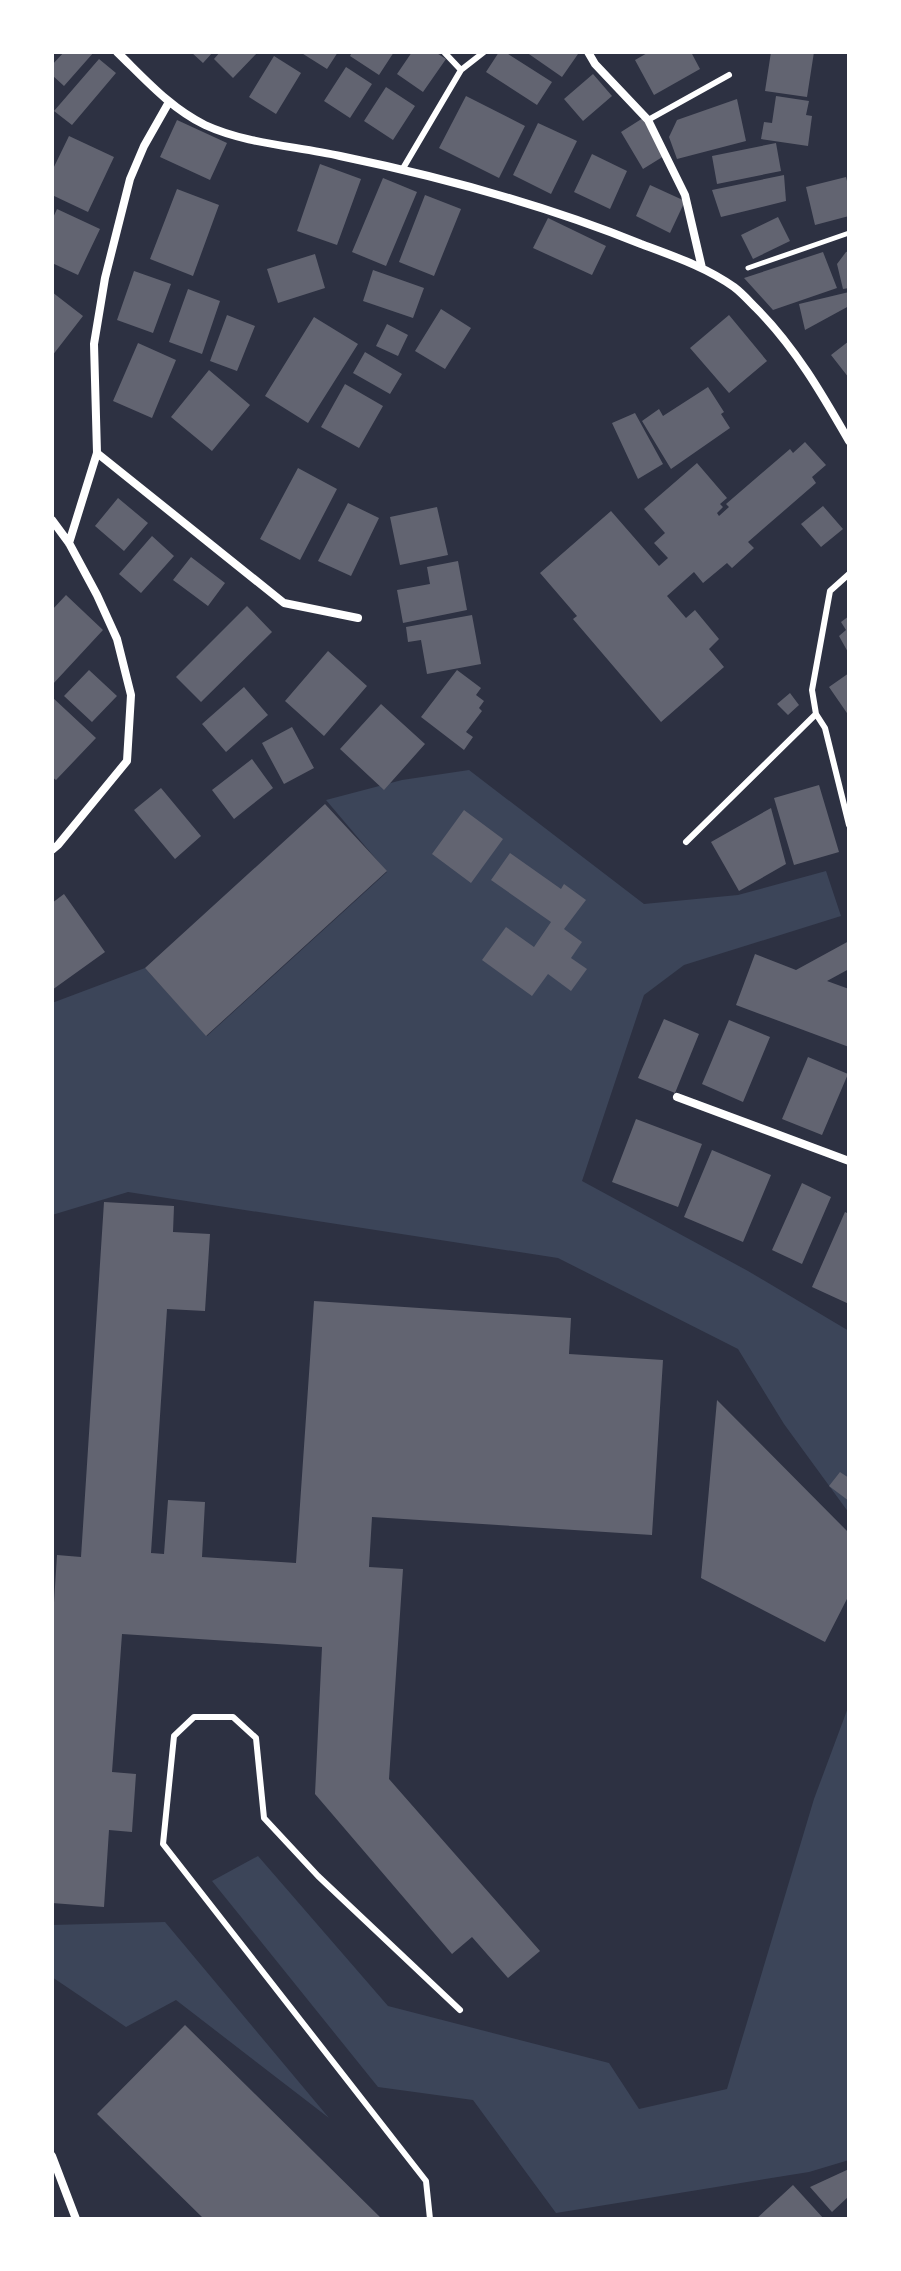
<svg xmlns="http://www.w3.org/2000/svg" width="901" height="2271" viewBox="0 0 901 2271" font-family="'Noto Serif',serif">
	<style>
		.green { fill: #3c4559 }
		.building { fill: #626471 }
		.lines { fill: none; stroke-linecap: round; stroke-linejoin: round }
		.path { stroke: #fff; stroke-width: 5 }
		.service { stroke: #fff; stroke-width: 6 }
		.minor { stroke: #fff; stroke-width: 8 }
	</style>
	<rect width="100%" height="100%" fill="#2d3142"/>
	<!-- green -->
	<path class="green" d="M469,770L644,904L738,895L826,871L841,916L684,965L644,995L582,1181L748,1271L849,1331V1513L784,1424L738,1349L558,1258L128,1192L52,1215V1003L145,968L207,1036L387,872L326,800L402,780Z
		M849,1705V2160L809,2172L556,2213L473,2100L378,2087L212,1881L258,1856L388,2006L609,2063L639,2109L727,2089L814,1799Z
		M165,1922L329,2118L176,2000L126,2027L52,1977V1925Z"/>
	<!-- building -->
	<path class="building" d="M64,52H94L64,86L52,75V65Z
		M191,52H213L203,63Z
		M220,52H258L233,78L214,59Z
		M300,52H338L327,69Z
		M352,52H394L379,75L350,56Z
		M412,52H435L446,59L423,92L397,74Z
		M499,52H505L552,82L537,105L486,72Z
		M526,52H576L578,54L562,77Z
		M649,52H691L700,69L654,95L635,60Z
		M771,52H814L807,97L765,91Z
		M274,56L301,73L276,114L249,97Z
		M99,59L116,73L72,125L54,111Z
		M346,67L372,84L350,118L324,101Z
		M593,74L612,96L583,121L564,99Z
		M386,87L415,106L393,140L364,121Z
		M466,96L525,126L499,178L439,148Z
		M776,96L809,101L806,115L812,116L808,146L761,139L764,122L772,123Z
		M737,99L746,141L677,159L669,137L677,120Z
		M643,118L664,156L643,169L621,132Z
		M177,120L227,143L210,180L160,157Z
		M538,123L577,141L551,194L513,175Z
		M69,136L114,157L88,212L52,195V171Z
		M776,143L781,171L717,184L712,156Z
		M592,154L627,171L610,209L574,192Z
		M320,164L361,179L337,245L297,231Z
		M784,175L786,201L721,217L712,190Z
		M846,177L849,189V216L815,225L806,187Z
		M383,178L417,192L386,266L352,252Z
		M650,185L685,201L670,233L636,216Z
		M177,189L219,205L193,276L150,259Z
		M425,195L461,209L434,276L399,262Z
		M57,209L100,229L78,275L52,263V220Z
		M778,217L790,241L753,259L741,235Z
		M548,218L606,246L592,275L533,248Z
		M849,251V288L843,289L837,264L846,252Z
		M823,252L837,288L773,310L744,278Z
		M315,254L325,288L278,303L267,269Z
		M373,270L424,288L413,318L363,301Z
		M134,271L171,284L153,333L117,320Z
		M188,289L220,301L202,354L169,342Z
		M52,292L83,316L52,356Z
		M849,292V306L805,330L799,304Z
		M441,309L471,328L445,369L415,351Z
		M227,315L255,326L237,371L210,361Z
		M729,315L767,361L729,393L690,348Z
		M314,317L358,344L308,423L265,396Z
		M387,324L408,335L398,356L376,346Z
		M849,341V378L831,355Z
		M138,343L176,360L152,418L113,401Z
		M365,352L402,374L390,394L353,373Z
		M209,370L250,405L212,451L171,417Z
		M345,384L383,406L359,448L321,427Z
		M708,387L724,412L721,414L730,428L671,469L642,421L659,409L663,416Z
		M635,413L663,464L638,479L612,423Z
		M805,442L826,465L812,477L816,483L748,542L754,548L732,568L727,563L703,583L694,572L667,596L686,618L695,610L719,639L709,649L724,667L661,722L573,619L577,616L540,573L611,511L659,566L668,558L654,543L665,533L644,509L697,463L727,498L720,504L723,507L717,513L719,516L729,507L726,504L790,449L793,453Z
		M298,468L337,489L300,560L260,539Z
		M118,498L148,523L124,551L95,526Z
		M348,503L379,518L351,576L318,561Z
		M823,506L843,529L821,547L801,524Z
		M437,507L448,555L400,565L390,517Z
		M152,536L174,556L141,593L119,574Z
		M191,557L225,583L208,606L173,580Z
		M458,561L467,610L403,623L397,590L430,584L427,567Z
		M66,595L103,630L52,685V610Z
		M247,606L272,632L201,702L176,677Z
		M472,615L481,664L427,674L421,640L408,642L406,627Z
		M849,616V654L839,636L846,630L841,622Z
		M328,651L367,686L324,736L285,701Z
		M89,670L117,696L92,722L64,696Z
		M457,670L481,688L476,695L484,701L479,708L482,711L466,732L473,737L464,750L421,717Z
		M849,673V716L829,687Z
		M244,687L268,715L226,752L202,724Z
		M790,693L799,705L788,715L777,704Z
		M52,697L96,738L56,780L52,777Z
		M381,704L425,744L384,790L340,749Z
		M292,727L314,768L284,784L262,743Z
		M252,759L273,788L234,819L212,790Z
		M819,785L839,852L794,865L774,798Z
		M161,788L201,836L175,859L134,810Z
		M325,804L387,871L206,1036L145,968Z
		M771,808L786,864L739,891L711,842Z
		M464,810L503,839L471,883L432,854Z
		M510,853L561,889L564,884L586,900L564,929L582,942L571,958L587,969L571,991L548,974L532,996L482,960L506,927L534,947L551,922L491,880Z
		M64,894L105,952L52,990V903Z
		M849,941V969L827,981L849,989V1047L736,1005L755,954L796,970Z
		M664,1019L699,1034L675,1093L638,1078Z
		M729,1020L770,1037L743,1102L702,1084Z
		M808,1057L848,1074L822,1135L782,1119Z
		M636,1119L702,1144L678,1207L612,1182Z
		M712,1150L771,1175L743,1242L684,1217Z
		M802,1183L831,1197L802,1264L772,1250Z
		M104,1202L174,1206L173,1232L210,1234L205,1311L167,1309L151,1553L164,1554L168,1500L205,1502L202,1557L296,1563L314,1301L571,1318L569,1354L663,1360L652,1535L372,1517L369,1567L403,1569L389,1779L540,1951L508,1978L472,1937L452,1954L315,1794L322,1647L122,1634L112,1772L136,1774L132,1832L109,1830L104,1907L52,1903V1634L57,1555L81,1557Z
		M845,1212L849,1214V1304L812,1287Z
		M717,1400L849,1533V1595L825,1642L701,1578Z
		M840,1472L849,1478V1501L829,1486Z
		M185,2025L382,2219H204L97,2114Z
		M849,2169V2196L832,2212L810,2187Z
		M793,2185L824,2219H756Z"/>
	<g class="lines">
		<!-- path -->
		<path class="path" d="M748,268L849,233"/>
		<!-- service -->
		<path class="service" d="M444,52L461,70
			M648,120L729,75
			M402,170L461,70L484,52
			M849,574L830,591L812,690L816,714L825,728L849,825
			M686,842L816,714
			M430,2219L426,2181L163,1844L174,1736L194,1717H233L256,1738L264,1818L318,1876L460,2010"/>
		<!-- minor -->
		<path class="minor" d="M117,52C144,78 170,108 205,125C246,144 296,146 340,156C442,177 545,205 641,244C673,256 706,267 734,287C742,293 749,301 756,308C795,347 822,394 849,441
			M588,52L595,64L648,120L685,195L702,268
			M97,453L284,603L358,618
			M52,520L69,543L97,595L117,639L131,695L127,761L58,845L52,850
			M69,543L97,453L94,344L105,278L130,179L144,146L169,102
			M677,1097L849,1161
			M52,2156L76,2219"/>
	</g>
	<!-- border -->
	<rect width="901" height="2271" fill="none" stroke="#ffffff" stroke-width="108"/>
</svg>
